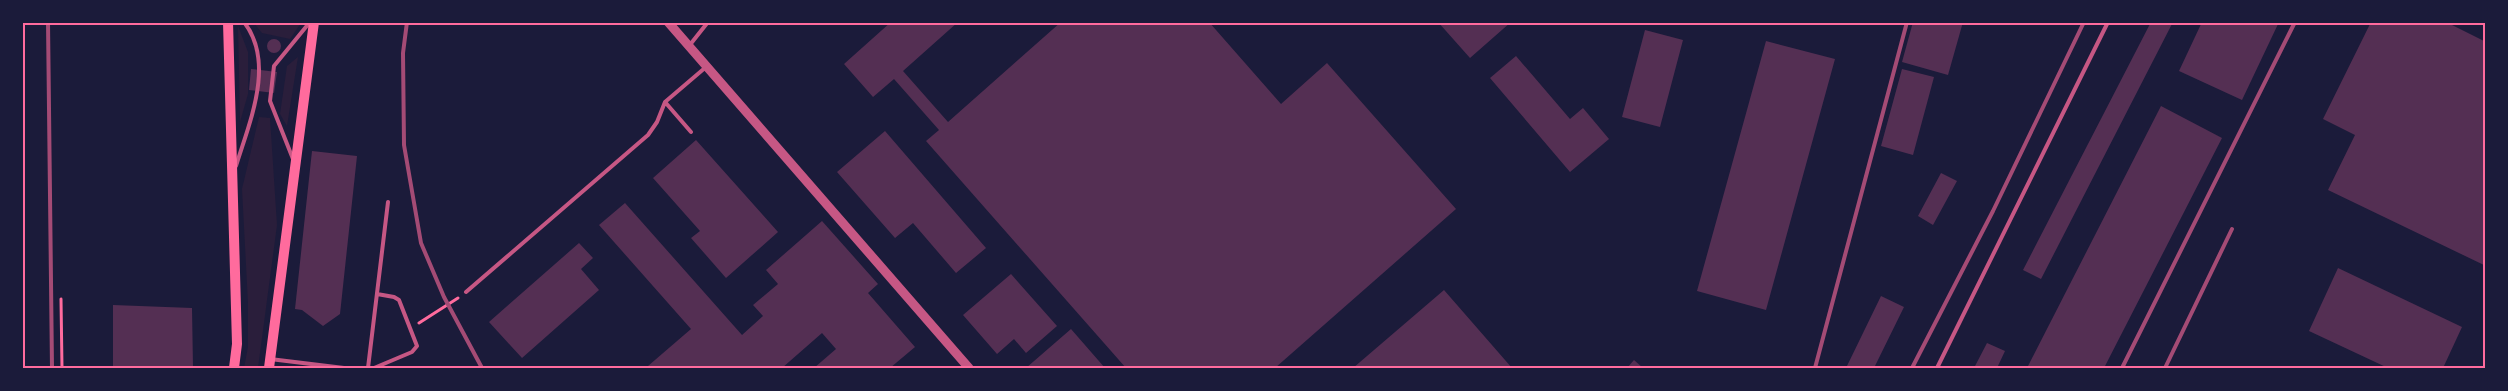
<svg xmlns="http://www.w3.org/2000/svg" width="2508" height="391" viewBox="0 0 2508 391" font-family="'Libre Baskerville',serif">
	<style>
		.green { fill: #2a1e3b }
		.building { fill: #542f53 }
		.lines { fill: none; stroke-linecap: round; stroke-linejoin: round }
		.path { stroke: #ff6b9d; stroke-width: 3 }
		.service { stroke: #c65784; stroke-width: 4 }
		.tertiary { stroke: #c65784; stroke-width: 9 }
		.secondary { stroke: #ff6b9d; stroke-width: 10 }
		.rail { stroke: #a44b75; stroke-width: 4 }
		.neatline { fill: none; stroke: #ff6b9d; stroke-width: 2 }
	</style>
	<rect width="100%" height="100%" fill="#1b1b3a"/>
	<!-- green -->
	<path class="green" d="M254,23H301L290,39L262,33Z
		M238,26L248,52V94L240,122Z
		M298,57L287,126L280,114L287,66Z
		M259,117L270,118L277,225L258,368H244L248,347V303L242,189Z"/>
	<!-- building -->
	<path class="building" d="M891,22H958L903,71L948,122L1061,22H1209L1281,104L1327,63L1456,209L1275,368H1126L926,141L939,130L894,79L873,97L844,64Z
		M1438,22H1511L1470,58Z
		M1913,22H1963L1948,75L1902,62Z
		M2151,22H2173L2041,279L2023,270Z
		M2202,22H2279L2242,100L2179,71Z
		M2371,22H2446L2486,42V266L2328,190L2355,135L2323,119Z
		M1645,30L1683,40L1660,127L1622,117Z
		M267 46a7 7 0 1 1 14 0a7 7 0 1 1-14 0Z
		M1766,41L1835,59L1766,310L1697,291Z
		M1516,56L1570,119L1583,108L1609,139L1570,172L1490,78Z
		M251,69L277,72L274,93L249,90Z
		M1902,69L1934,77L1913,155L1881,146Z
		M2161,106L2222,138L2104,368H2027Z
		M885,131L986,248L956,273L913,223L895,238L837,172Z
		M696,140L778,232L726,278L691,238L700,231L653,178Z
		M312,151L357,156L340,314L323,326L302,310L295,309Z
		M1941,173L1957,181L1933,225L1918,216Z
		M625,203L742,335L763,316L753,305L778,284L766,270L822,221L878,284L868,293L915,347L890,368H814L836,349L822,333L782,368H650L648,366L691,329L599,225Z
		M579,243L593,258L581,269L599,290L522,358L489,322Z
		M2338,268L2462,327L2443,368H2388L2309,331Z
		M1011,274L1057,326L1026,353L1014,339L997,354L963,315Z
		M1444,290L1512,368H1353Z
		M1881,296L1904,307L1874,368H1846Z
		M113,305L192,308L193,368H113Z
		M1071,329L1105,368H1026Z
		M1987,343L2005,351L1997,368H1974Z
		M1634,360L1643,368H1627Z"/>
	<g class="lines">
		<!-- path -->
		<path class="path" d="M61,299L62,368
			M419,323L458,298"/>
		<!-- service -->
		<path class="service" d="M689,46L708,22
			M665,102L691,132
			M293,159L270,101L274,66L310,22
			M236,166C249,123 276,63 244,22
			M466,292L648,135L657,122L665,102L706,67
			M270,359L344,368
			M368,368L388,202
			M374,368L412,352L417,346L399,300L394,297L377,294
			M1937,368L2108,22"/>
		<!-- tertiary -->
		<path class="tertiary" d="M668,22L969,368"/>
		<!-- secondary -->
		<path class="secondary" d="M228,22L237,344L234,368
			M269,368L314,22"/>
		<!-- rail -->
		<path class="rail" d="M48,22L52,368
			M407,22L403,53L404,145L421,243L444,297L482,368
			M1815,368L1907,22
			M1912,368L1993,211L2084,22
			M2122,368L2295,22
			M2165,368L2232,229"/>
	</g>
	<!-- border -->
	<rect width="2508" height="391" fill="none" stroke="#1b1b3a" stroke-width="48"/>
	<rect x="24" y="24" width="2460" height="343" class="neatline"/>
</svg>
